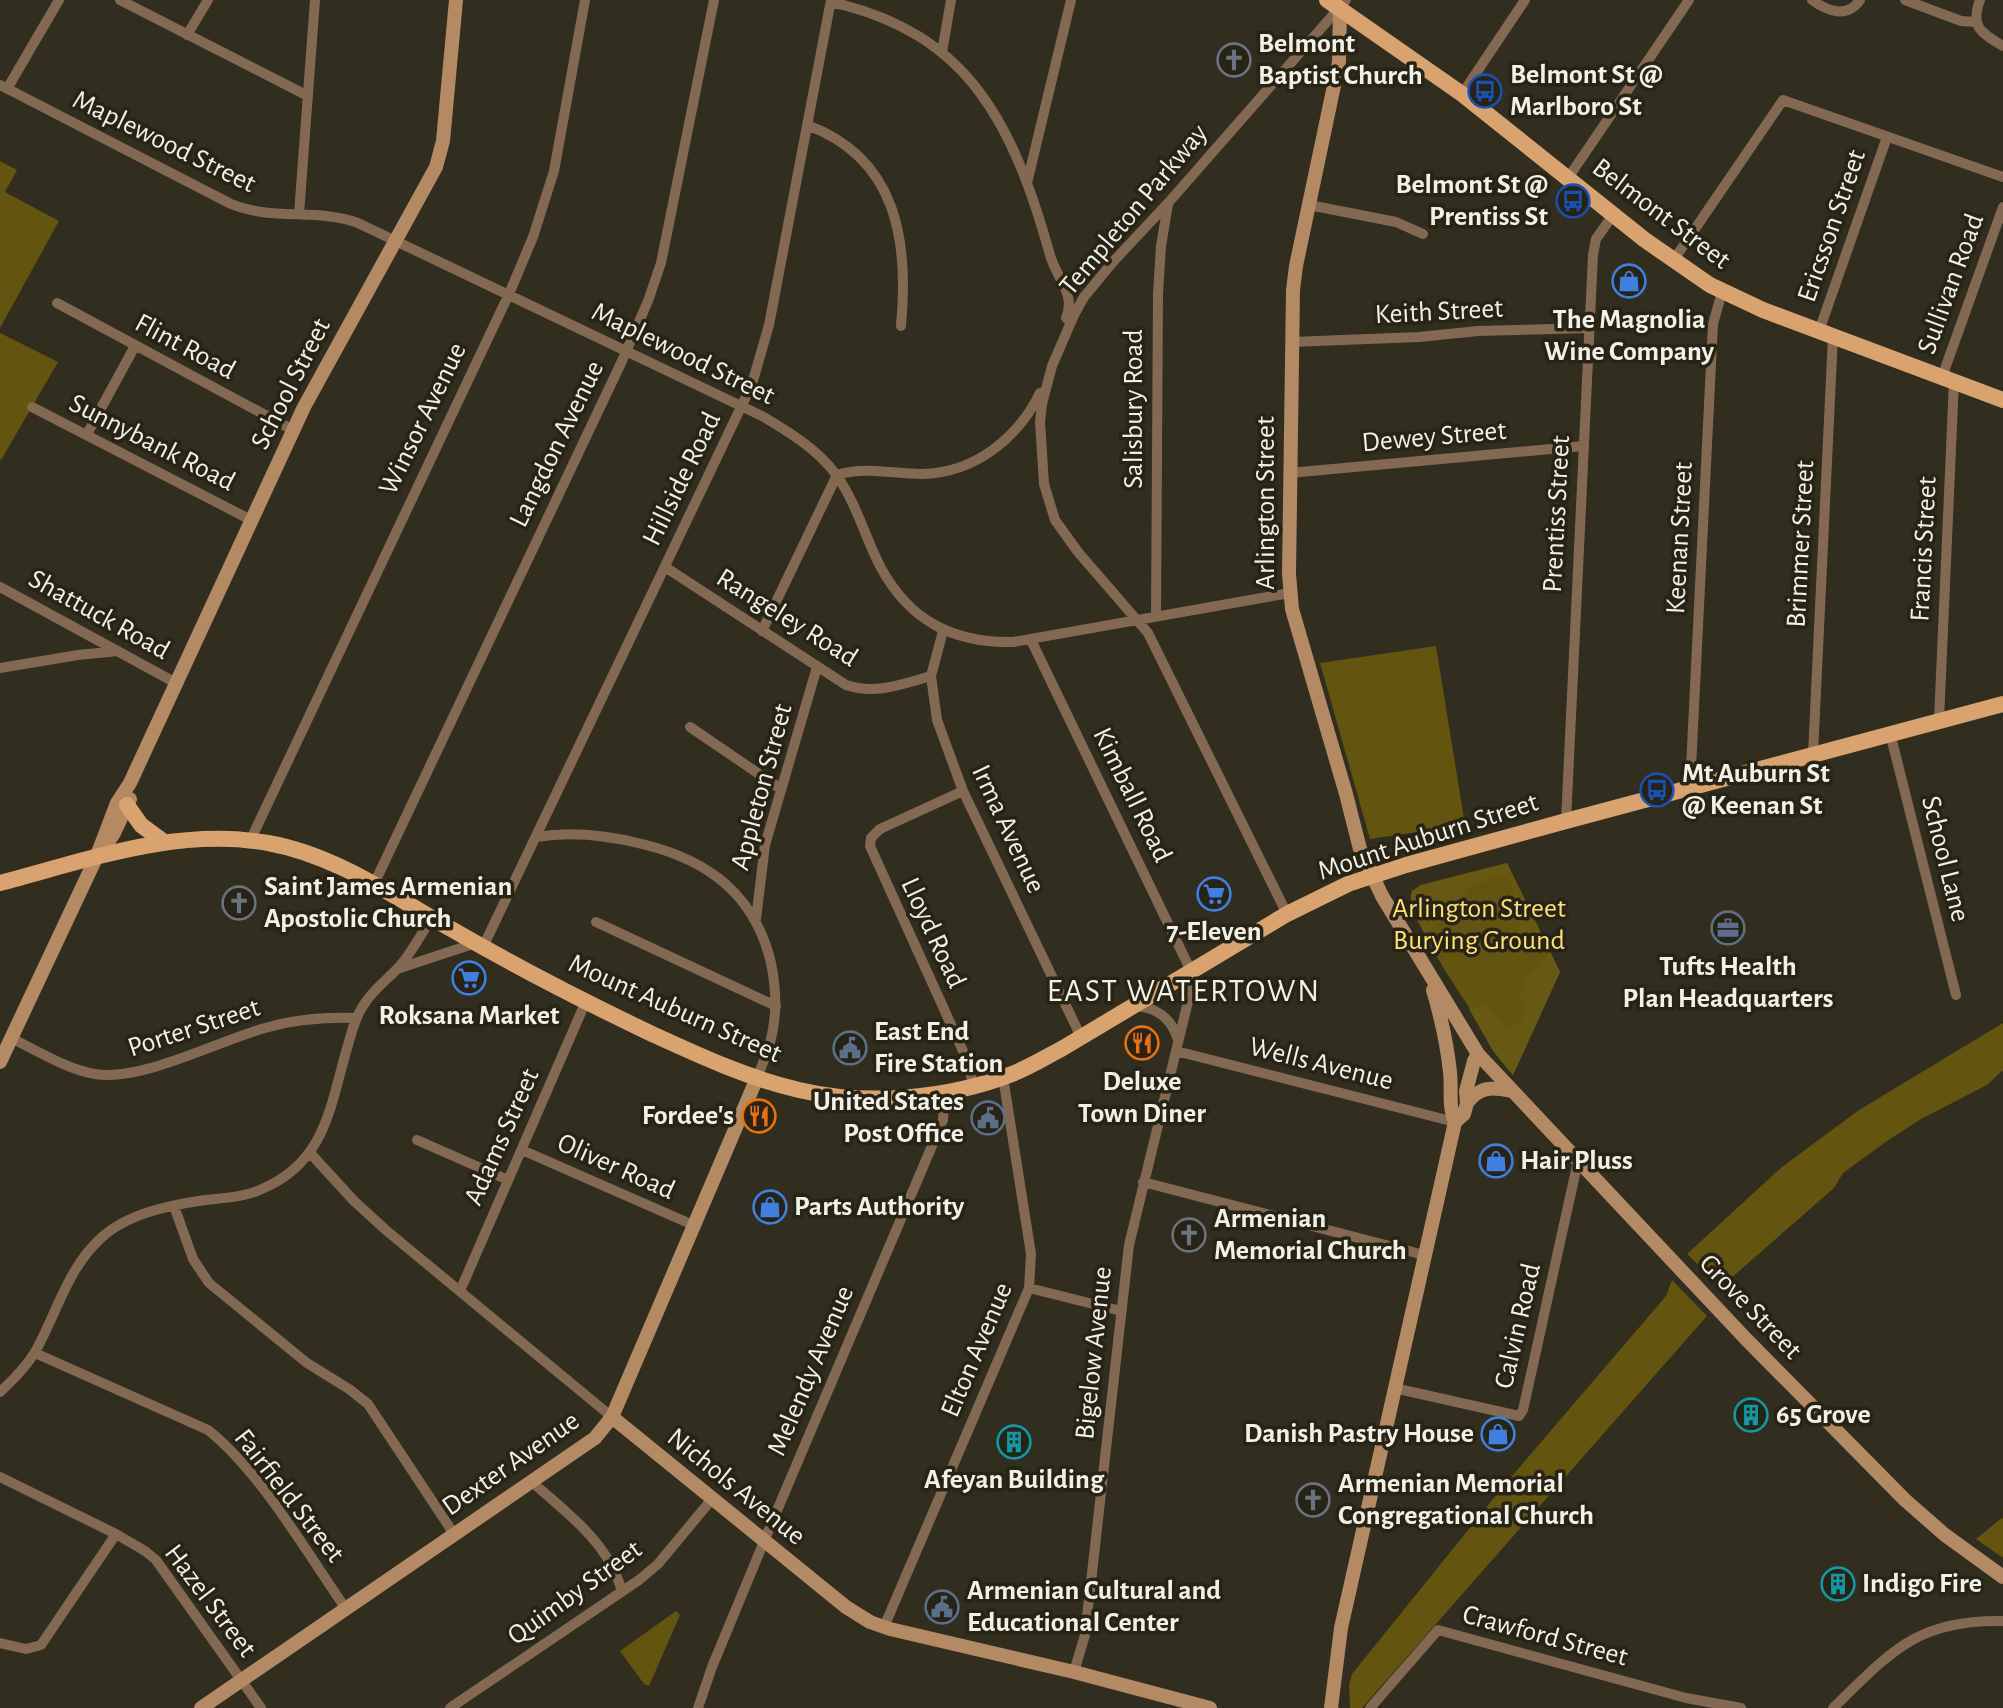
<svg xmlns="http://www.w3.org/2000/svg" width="2003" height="1708" viewBox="0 0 2003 1708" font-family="'Alegreya Sans',sans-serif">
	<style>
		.green { fill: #635410 }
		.forest { fill: #675913 }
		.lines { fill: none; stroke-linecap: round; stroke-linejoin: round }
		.street { stroke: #836951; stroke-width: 10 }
		.secondary { stroke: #b38a63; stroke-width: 14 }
		.primary { stroke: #d9a370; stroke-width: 16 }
		.labels { text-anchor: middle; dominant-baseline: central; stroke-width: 7; stroke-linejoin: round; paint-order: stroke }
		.poi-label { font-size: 28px; font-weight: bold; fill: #f2f0e7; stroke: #272415; text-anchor: start }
		.street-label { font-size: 28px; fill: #f2f0e7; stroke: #272415 }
		.park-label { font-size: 28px; fill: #fce16d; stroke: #272415 }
		.quarter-label { font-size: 32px; letter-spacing: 2px; fill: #f2f0e7; stroke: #272415 }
	</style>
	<rect width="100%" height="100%" fill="#312d1f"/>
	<!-- green -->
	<path class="green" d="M0,161L17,170L5,192L59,221L0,328Z
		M0,333L58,362L1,460H0Z
		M1436,646L1465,825L1370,839L1320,663Z
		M1507,863L1560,972L1513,1075C1506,1067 1498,1058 1492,1049C1485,1039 1482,1026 1475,1016C1460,993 1405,915 1412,891L1421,885Z
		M2003,1023V1070L1987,1085L1921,1119L1887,1141L1843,1173L1834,1188L1721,1287L1687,1254L1782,1167L1859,1110Z
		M1672,1280L1707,1316L1362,1708H1350L1349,1684L1352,1674L1506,1483L1666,1296Z
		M2003,1517V1558L1976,1539Z
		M676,1611L680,1615L649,1686L644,1684L620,1651Z"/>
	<!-- forest -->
	<path class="forest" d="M1507,863L1560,972L1513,1075L1492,1049L1469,1009L1484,1004L1506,1026H1516C1527,1016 1528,1007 1520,995L1526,978L1539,967L1549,952L1548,949L1520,932L1515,897L1511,883L1503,874L1468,888C1458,906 1439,919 1426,936C1419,923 1407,906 1412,891L1421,885Z"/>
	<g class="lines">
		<!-- street -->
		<path class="street" d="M120,0L308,96
			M1812,0C1827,11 1847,19 1860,0
			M1905,0L1961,21L1976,22
			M1980,0C1970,27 1981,33 2003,46
			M831,2C971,33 1014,127 1050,255C1057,280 1076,293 1066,318
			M187,35L208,0
			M942,52L951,0
			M0,85L231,204C272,221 317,208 358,223L762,416C789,432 819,450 837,476C857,504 865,538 881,568C910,621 953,643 1013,642L1290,593
			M7,89L59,0
			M1462,94L1525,0
			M807,125C897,158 909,241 901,326
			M1568,178L1689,0
			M1027,183L1071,0
			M1309,205L1396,222L1423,234
			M299,214L315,0
			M1673,261L1783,100L2003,177
			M57,303L293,430
			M1819,331L1887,137
			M1291,342L1419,337L1478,331L1590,328
			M1942,377L2003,207
			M32,407L251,520
			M87,434L135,346
			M1289,473L1583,446
			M665,567L846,685C876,695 902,684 931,676
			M0,587L176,683
			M1156,617L1158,294L1161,246L1168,204
			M762,631L837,475C866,466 893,474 922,474C975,473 1018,438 1040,393
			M943,631L931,676L937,720L963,791L1081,1037
			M1031,640L1191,971L1193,981L1129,1245L1085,1635L1074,1672
			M0,668L78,655L118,651
			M1939,720L1954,381
			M690,727L781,789
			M1890,733L1956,995
			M1813,754L1833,336
			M1690,788L1713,324L1722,292
			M963,791L880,829L871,838L870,846L968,1062L973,1085
			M1566,821L1593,255L1596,239L1613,215
			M536,837C572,831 606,835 642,844C709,860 755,895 771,963C775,983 777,1002 774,1022C772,1042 764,1060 757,1078
			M250,841L509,294L533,237L554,171L585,0
			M374,884L622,361L648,301L661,263L714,0
			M1287,914L1148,633L1078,552L1055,520L1044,484L1040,422L1042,404L1052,366L1074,315L1084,297L1112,263L1169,202L1346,0
			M756,919L765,845L817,667
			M596,922L776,1006
			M483,947L752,384L769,325L831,0
			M397,969L476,943
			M1133,1006C1155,1006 1172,1018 1178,1040
			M11,1038C38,1051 66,1069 95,1074C141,1082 218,1041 265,1028C295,1019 325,1017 356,1018
			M1176,1051L1455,1122
			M417,1140L508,1180
			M522,1150L693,1225
			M311,1154L354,1201L387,1231L612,1417
			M1143,1182L1424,1255
			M174,1206L193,1259L209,1283L307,1363L349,1389L368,1404L454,1534
			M1029,1288L1121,1311
			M460,1291L586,1001
			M35,1353L208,1430C260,1471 307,1553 346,1609
			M1394,1388L1519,1416L1523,1410L1578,1161
			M0,1392C13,1380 26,1367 35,1352C57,1313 67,1269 101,1238C128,1213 171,1205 205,1200C224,1198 245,1197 262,1189C327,1161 330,1105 348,1045C352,1031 355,1018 363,1006C372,990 387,980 399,967C412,952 421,935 431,918
			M0,1477L116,1534L145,1551L156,1560L261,1708
			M533,1483C569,1514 610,1545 622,1592
			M884,1627L1029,1288L1031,1254L1003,1077
			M0,1643L26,1649L41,1645L116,1534
			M450,1708L639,1580L658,1564L712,1499
			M698,1708L712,1667L770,1527L943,1120L945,1091
			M1370,1708L1438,1630L1686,1698L1741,1708
			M1833,1708C1891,1652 1917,1619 2003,1621"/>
		<!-- secondary -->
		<path class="secondary" d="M1340,8L1339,62L1296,266L1293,290L1289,574L1292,609L1346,794L1360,849L1382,896L1478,1054L1745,1338L1905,1500L1945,1535L2003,1577
			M104,848L114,833L130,799
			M0,1062L96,858L117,803L130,783L304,407L436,167L443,141L456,0
			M1467,1103C1480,1086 1492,1087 1511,1091
			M1455,1122L1464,1114L1467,1103L1466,1091L1474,1061L1478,1054
			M612,1417L846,1607L870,1622L890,1629L1074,1672L1210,1708
			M201,1708L595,1438L612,1417L757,1078
			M1331,1708L1341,1628L1455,1122C1448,1106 1452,1090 1450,1072C1447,1044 1441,1017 1433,990"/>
		<!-- primary -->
		<path class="primary" d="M1327,0L1462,94L1645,240L1710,285L1763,310L2003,400
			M127,805L141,825L164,842
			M0,883C88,860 176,827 268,843C336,855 394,897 453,930C517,967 583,1001 650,1033C698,1055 747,1078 799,1090C866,1106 948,1099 1012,1074C1030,1067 1046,1057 1063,1048L1287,914L1348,884L1406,865L1566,821L2003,704"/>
	</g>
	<!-- icons -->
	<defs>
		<symbol id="church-ring" viewBox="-11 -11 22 22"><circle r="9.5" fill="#272415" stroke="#6b7280" stroke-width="1.5"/><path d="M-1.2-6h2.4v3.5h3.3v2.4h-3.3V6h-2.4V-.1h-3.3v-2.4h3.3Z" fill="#6b7280"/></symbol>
		<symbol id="bus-ring" viewBox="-11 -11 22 22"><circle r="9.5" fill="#272415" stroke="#1a4fb4" stroke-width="1.5"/><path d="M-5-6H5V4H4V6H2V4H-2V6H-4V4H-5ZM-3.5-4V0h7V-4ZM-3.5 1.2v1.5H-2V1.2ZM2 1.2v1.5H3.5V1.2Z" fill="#1a4fb4"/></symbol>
		<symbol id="shop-ring" viewBox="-11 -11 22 22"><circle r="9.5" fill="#272415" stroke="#3f7fe0" stroke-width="1.5"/><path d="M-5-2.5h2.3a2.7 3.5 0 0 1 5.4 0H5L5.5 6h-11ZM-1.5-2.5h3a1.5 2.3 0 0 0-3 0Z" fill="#3f7fe0"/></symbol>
		<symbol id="supermarket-ring" viewBox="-11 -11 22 22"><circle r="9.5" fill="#272415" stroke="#3f7fe0" stroke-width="1.5"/><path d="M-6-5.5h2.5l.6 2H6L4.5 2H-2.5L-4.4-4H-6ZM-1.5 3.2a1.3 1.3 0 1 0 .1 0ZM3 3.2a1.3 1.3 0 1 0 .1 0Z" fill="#3f7fe0"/></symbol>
		<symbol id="office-ring" viewBox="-11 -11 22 22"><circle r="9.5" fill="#272415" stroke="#5c6f8a" stroke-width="1.5"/><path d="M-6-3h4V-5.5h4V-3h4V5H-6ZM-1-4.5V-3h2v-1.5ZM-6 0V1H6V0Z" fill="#5c6f8a"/></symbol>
		<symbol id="restaurant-ring" viewBox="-11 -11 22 22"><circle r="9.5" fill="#272415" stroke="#e8710a" stroke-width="1.5"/><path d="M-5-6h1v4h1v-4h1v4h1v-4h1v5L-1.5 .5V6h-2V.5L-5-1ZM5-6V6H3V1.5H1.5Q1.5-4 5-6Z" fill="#e8710a"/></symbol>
		<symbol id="civic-ring" viewBox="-11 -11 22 22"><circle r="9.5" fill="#272415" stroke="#5c6f8a" stroke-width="1.5"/><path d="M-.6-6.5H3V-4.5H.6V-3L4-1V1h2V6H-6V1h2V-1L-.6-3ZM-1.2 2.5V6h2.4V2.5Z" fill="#5c6f8a"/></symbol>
		<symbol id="building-ring" viewBox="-11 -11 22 22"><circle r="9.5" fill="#272415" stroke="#0f9aa8" stroke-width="1.5"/><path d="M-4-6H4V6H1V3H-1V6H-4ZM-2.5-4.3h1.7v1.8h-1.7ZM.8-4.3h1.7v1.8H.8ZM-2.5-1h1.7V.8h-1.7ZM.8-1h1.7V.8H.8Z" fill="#0f9aa8"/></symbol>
	</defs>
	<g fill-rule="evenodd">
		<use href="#church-ring" x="1215" y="41" width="38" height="38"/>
		<use href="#bus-ring" x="1466" y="72" width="38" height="38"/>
		<use href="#bus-ring" x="1554" y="182" width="38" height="38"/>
		<use href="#shop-ring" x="1610" y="262" width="38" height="38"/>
		<use href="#bus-ring" x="1638" y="771" width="38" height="38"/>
		<use href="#supermarket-ring" x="1195" y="875" width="38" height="38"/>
		<use href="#church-ring" x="220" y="884" width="38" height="38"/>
		<use href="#office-ring" x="1709" y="909" width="38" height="38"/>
		<use href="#supermarket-ring" x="450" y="959" width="38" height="38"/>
		<use href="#restaurant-ring" x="1123" y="1024" width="38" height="38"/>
		<use href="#civic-ring" x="831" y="1029" width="38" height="38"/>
		<use href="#restaurant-ring" x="740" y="1097" width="38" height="38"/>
		<use href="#civic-ring" x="969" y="1099" width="38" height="38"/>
		<use href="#shop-ring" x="1477" y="1142" width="38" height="38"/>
		<use href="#shop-ring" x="751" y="1188" width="38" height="38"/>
		<use href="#church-ring" x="1170" y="1216" width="38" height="38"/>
		<use href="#building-ring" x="1732" y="1396" width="38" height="38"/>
		<use href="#shop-ring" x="1479" y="1415" width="38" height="38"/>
		<use href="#building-ring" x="995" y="1423" width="38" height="38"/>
		<use href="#church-ring" x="1294" y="1481" width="38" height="38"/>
		<use href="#building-ring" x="1819" y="1565" width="38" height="38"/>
		<use href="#civic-ring" x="923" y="1588" width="38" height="38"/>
	</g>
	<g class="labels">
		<!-- poi labels -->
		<g class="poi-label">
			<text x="1258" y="44">Belmont<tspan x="1258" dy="32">Baptist Church</tspan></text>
			<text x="1510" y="75">Belmont St @<tspan x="1510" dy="32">Marlboro St</tspan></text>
			<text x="1548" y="185" text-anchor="end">Belmont St @<tspan x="1548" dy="32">Prentiss St</tspan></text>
			<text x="1629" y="320" text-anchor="middle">The Magnolia<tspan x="1629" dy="32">Wine Company</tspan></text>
			<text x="1682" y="774">Mt Auburn St<tspan x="1682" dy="32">@ Keenan St</tspan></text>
			<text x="264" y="887">Saint James Armenian<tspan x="264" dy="32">Apostolic Church</tspan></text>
			<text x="1214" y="932" text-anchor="middle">7-Eleven</text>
			<text x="1728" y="967" text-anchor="middle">Tufts Health<tspan x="1728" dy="32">Plan Headquarters</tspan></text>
			<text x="469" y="1016" text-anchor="middle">Roksana Market</text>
			<text x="874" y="1032">East End<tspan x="874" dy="32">Fire Station</tspan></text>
			<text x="1142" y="1082" text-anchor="middle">Deluxe<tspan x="1142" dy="32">Town Diner</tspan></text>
			<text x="964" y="1102" text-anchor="end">United States<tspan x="964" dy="32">Post Office</tspan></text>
			<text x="734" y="1116" text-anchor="end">Fordee's</text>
			<text x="1520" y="1161">Hair Pluss</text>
			<text x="794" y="1207">Parts Authority</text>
			<text x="1214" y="1219">Armenian<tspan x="1214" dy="32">Memorial Church</tspan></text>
			<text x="1776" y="1415">65 Grove</text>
			<text x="1474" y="1434" text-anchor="end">Danish Pastry House</text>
			<text x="1014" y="1480" text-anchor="middle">Afeyan Building</text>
			<text x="1338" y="1484">Armenian Memorial<tspan x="1338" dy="32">Congregational Church</tspan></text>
			<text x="1862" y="1584">Indigo Fire</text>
			<text x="967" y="1591">Armenian Cultural and<tspan x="967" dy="32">Educational Center</tspan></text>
		</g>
		<!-- street labels -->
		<g class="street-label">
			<text transform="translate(164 142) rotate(26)">Maplewood Street</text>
			<text transform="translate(1134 210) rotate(-50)">Templeton Parkway</text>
			<text transform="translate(1661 214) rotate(37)">Belmont Street</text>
			<text transform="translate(1832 226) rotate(-71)">Ericsson Street</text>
			<text transform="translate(1951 284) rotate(-70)">Sullivan Road</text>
			<text transform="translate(1439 312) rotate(-3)">Keith Street</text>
			<text transform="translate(185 347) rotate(28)">Flint Road</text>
			<text transform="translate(683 354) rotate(26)">Maplewood Street</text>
			<text transform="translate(291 384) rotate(-63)">School Street</text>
			<text transform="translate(1134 409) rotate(-90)">Salisbury Road</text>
			<text transform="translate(423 419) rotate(-64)">Winsor Avenue</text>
			<text transform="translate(1434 437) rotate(-5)">Dewey Street</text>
			<text transform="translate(152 443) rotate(27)">Sunnybank Road</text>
			<text transform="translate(557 444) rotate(-64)">Langdon Avenue</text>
			<text transform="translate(682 479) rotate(-64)">Hillside Road</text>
			<text transform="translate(1266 503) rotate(-90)">Arlington Street</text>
			<text transform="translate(1557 514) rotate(-87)">Prentiss Street</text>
			<text transform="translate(1680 538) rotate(-87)">Keenan Street</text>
			<text transform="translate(1801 544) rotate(-87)">Brimmer Street</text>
			<text transform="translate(1924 549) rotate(-87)">Francis Street</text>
			<text transform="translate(99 615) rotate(29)">Shattuck Road</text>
			<text transform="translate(787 618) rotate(32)">Rangeley Road</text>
			<text transform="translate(762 787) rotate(-75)">Appleton Street</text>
			<text transform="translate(1132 795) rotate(64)">Kimball Road</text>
			<text transform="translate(1008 829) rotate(65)">Irma Avenue</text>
			<text transform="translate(1428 837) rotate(-18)">Mount Auburn Street</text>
			<text transform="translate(1945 859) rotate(76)">School Lane</text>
			<text transform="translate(933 933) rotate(65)">Lloyd Road</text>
			<text transform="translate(675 1009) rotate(24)">Mount Auburn Street</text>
			<text transform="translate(194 1028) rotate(-18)">Porter Street</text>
			<text transform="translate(1321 1064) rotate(14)">Wells Avenue</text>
			<text transform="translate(502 1137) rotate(-66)">Adams Street</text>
			<text transform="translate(616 1167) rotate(24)">Oliver Road</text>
			<text transform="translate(1750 1307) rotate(46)">Grove Street</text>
			<text transform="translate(1518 1326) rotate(-77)">Calvin Road</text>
			<text transform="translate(977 1350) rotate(-67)">Elton Avenue</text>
			<text transform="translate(1094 1353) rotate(-84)">Bigelow Avenue</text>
			<text transform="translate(811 1371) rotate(-67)">Melendy Avenue</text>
			<text transform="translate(511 1464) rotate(-35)">Dexter Avenue</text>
			<text transform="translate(736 1487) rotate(39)">Nichols Avenue</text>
			<text transform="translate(289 1496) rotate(52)">Fairfield Street</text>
			<text transform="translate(575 1593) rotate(-36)">Quimby Street</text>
			<text transform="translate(210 1601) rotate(53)">Hazel Street</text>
			<text transform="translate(1545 1636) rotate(15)">Crawford Street</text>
		</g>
		<!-- park labels -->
		<g class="park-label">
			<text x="1479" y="909">Arlington Street<tspan x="1479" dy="32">Burying Ground</tspan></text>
		</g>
		<!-- quarter labels -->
		<g class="quarter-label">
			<text x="1184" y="991">EAST WATERTOWN</text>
		</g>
	</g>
</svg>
